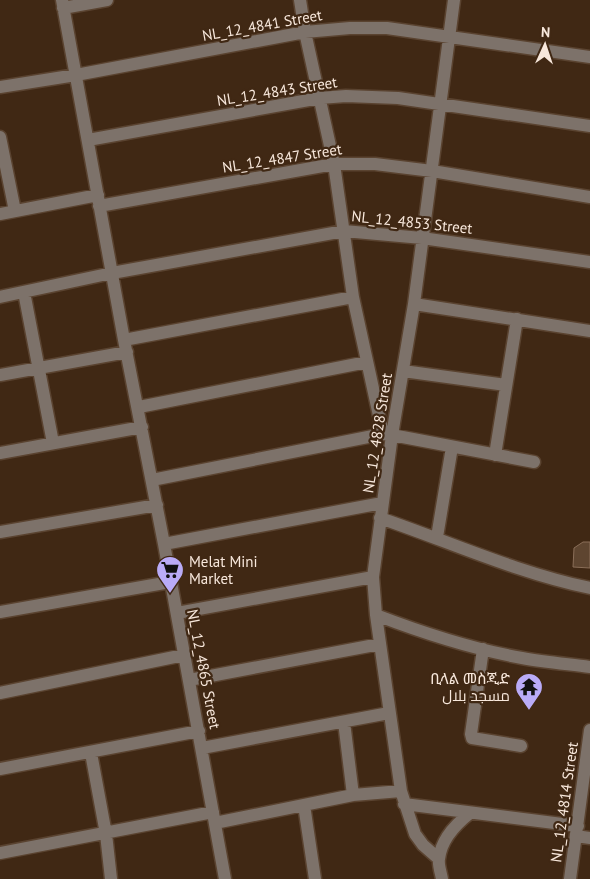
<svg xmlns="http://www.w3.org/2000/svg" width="590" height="879" viewBox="0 0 590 879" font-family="'PT Sans',Cairo,'Noto Sans Ethiopic',sans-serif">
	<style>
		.building { fill: #5e4530; stroke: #8a6e58 }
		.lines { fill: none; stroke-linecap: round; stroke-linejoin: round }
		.minor-casing { stroke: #5a4330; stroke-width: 15 }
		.minor { stroke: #7d726a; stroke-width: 12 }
		.labels { text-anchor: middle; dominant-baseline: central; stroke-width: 4.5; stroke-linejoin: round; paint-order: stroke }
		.street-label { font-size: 15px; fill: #f8e8dc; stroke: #402814 }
		.poi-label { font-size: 15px; fill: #f8e8dc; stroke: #402814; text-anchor: start }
	</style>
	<rect width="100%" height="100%" fill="#402814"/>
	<!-- building -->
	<path class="building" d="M583,542H590V568L573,567L574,548Z"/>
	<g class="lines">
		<defs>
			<path id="minor" d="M62,0L124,340L164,544L225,879
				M300,0L305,32L334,164L353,297L383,434L392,435L534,462
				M63,8L107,0
				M0,87L76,75L305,32L350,28H387L590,57
				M0,137L15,211
				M88,140L320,98L346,96L398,98L590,126
				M99,206L334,164H375L432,171L590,197
				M0,214L98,195
				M24,292L53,443
				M0,297L112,273L344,231L422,238L590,262
				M414,304L590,331
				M124,340L353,297
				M403,371L506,385
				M0,375L127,352
				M139,407L367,362
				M0,453L142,427
				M495,455L517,319
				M152,480L383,434
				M380,518C450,542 518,573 590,588
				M0,532L157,505
				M437,537L452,447
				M164,544L382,503
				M0,612L170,582
				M177,613L373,577
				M376,615C423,633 472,649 522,658C544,662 567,664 590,667
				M483,649L471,734L472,738L521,746
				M189,680L380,644
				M0,693L184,655
				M344,722L353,795
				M202,748L389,713
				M91,753L106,834L111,879
				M0,769L199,731
				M404,804L578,826
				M304,805L315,879
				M215,823L353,795L401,791
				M576,836L590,838
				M0,853L213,812
				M439,859L423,845L415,834L401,791L376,615L373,577L392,435L414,304L454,0
				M442,879C441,873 438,865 439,859C441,840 456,824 470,813
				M570,879L590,730"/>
		</defs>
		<!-- minor casing -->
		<use href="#minor" class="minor-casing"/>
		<!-- minor -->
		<use href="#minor" class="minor"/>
	</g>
	<!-- icons -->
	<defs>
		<symbol id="supermarket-pin" viewBox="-11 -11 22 30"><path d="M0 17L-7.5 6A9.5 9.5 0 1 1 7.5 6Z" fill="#b9abf7" stroke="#402814"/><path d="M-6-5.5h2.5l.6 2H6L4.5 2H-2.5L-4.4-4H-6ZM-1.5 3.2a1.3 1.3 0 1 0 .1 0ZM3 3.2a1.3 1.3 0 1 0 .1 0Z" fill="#111"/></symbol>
		<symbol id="temple-pin" viewBox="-11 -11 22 30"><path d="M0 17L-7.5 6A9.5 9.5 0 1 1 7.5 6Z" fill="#b9abf7" stroke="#402814"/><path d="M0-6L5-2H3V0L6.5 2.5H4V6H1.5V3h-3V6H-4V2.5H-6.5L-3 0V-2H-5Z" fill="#111"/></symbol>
	</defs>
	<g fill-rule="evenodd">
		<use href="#supermarket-pin" x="154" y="554" width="32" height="43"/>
		<use href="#temple-pin" x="513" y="671" width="32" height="43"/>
	</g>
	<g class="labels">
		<!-- street labels -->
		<g class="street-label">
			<text transform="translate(262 25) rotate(-10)">NL_12_4841 Street</text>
			<text transform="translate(277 91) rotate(-9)">NL_12_4843 Street</text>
			<text transform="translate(282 158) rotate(-9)">NL_12_4847 Street</text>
			<text transform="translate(412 222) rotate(6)">NL_12_4853 Street</text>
			<text transform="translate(377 433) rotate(-81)">NL_12_4828 Street</text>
			<text transform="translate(204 669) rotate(79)">NL_12_4865 Street</text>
			<text transform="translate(564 802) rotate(-82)">NL_12_4814 Street</text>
		</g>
		<!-- poi labels -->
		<g class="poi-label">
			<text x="189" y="561">Melat Mini<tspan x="189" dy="17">Market</tspan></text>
			<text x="510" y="678" text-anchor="end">ቢላል መስጂድ<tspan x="510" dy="17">مسجد بلال</tspan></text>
		</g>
	</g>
	<!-- north arrow -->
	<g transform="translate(545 45) rotate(3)" stroke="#402814" stroke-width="4" paint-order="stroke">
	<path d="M0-4L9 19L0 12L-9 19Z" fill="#f8e8dc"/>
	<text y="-8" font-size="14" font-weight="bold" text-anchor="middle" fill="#f8e8dc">N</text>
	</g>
</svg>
